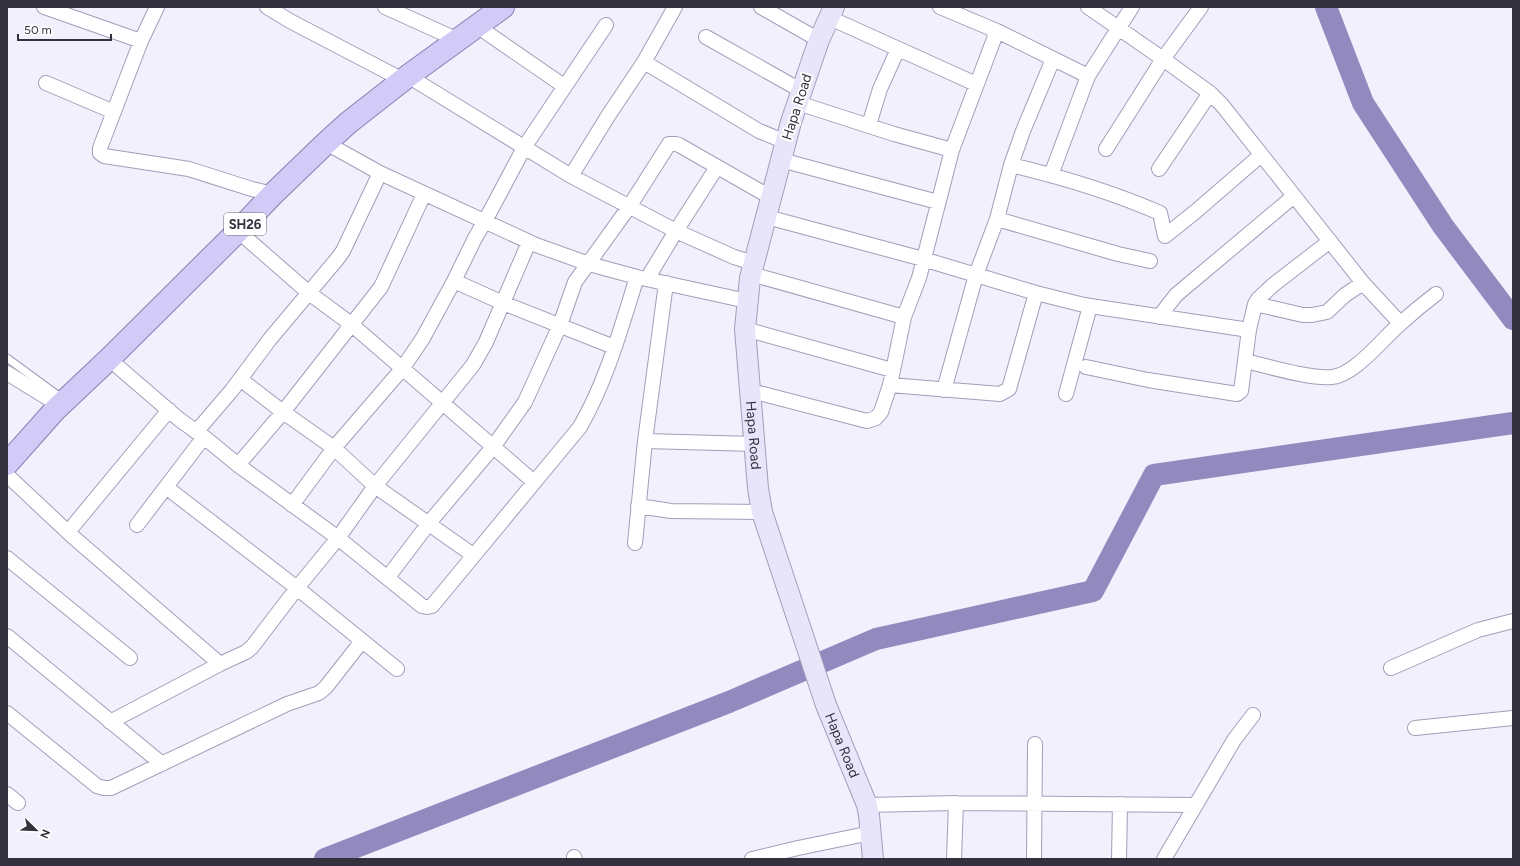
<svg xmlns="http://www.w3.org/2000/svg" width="1520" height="866" viewBox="0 0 1520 866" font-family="Figtree,sans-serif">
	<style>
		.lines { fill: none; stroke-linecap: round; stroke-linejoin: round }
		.river { stroke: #928abf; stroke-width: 22 }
		.lane-casing { stroke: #a19eba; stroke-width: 9 }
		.street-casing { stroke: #a19eba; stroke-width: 16 }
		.secondary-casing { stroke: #a19eba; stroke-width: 22 }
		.primary-casing { stroke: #877fb3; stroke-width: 24 }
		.lane { stroke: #fff; stroke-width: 7 }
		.street { stroke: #fff; stroke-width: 14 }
		.secondary { stroke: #e8e5fb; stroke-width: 20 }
		.primary { stroke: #d2cbf7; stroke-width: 22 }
		.labels { text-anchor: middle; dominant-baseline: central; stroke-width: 4; stroke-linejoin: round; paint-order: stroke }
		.shield { fill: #fff; stroke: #706f77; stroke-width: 1 }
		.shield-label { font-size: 13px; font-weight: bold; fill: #33313d }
		.street-label { font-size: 14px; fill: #33313d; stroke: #fff }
	</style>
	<rect width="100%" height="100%" fill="#f1f0fc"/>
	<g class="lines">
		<!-- river -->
		<path class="river" d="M1326,7L1363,103L1443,226L1513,319
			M325,859L729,702L876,639L1093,591L1154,475L1513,423"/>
		<defs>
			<path id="lane" d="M7,358L63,399"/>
			<path id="street" d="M44,7L141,41
				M157,7L141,41L100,148V153L104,156L189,169L252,189L273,194
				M267,7L290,21L403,80
				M385,7L458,40
				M761,7L819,40
				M940,7L997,31L1088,76
				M1088,7L1163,59L1210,93L1222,105L1363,283L1400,323
				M830,18L976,84
				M477,26L564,86
				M706,37L802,91
				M644,62L759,131L786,142
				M408,76L571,176L676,231L734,257L754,263
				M46,83L114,112
				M798,103L894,134L952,150
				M869,125L880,89L898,49
				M326,143L380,173L536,245L589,264L637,277L747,301
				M1106,149L1163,59L1201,7
				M781,160L938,202
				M1011,165C1062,177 1112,192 1160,213L1165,236L1195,212L1261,155
				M1159,169L1210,93
				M1051,175L1088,76L1132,7
				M571,176L608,116L644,62L675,7
				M767,217L923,259L1036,293L1084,305L1249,330
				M997,219L1118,254L1150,261
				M238,231L309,293L351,324L534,482
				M751,274L904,317
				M647,279L676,231L717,167
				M454,281L503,303L614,347
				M1255,304L1303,315H1312L1327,312L1345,295L1363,283
				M1159,317L1176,295L1294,196
				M745,329L892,370
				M109,359L180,420L204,437L238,465L338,538L422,606L427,607L432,606L580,427C607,380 621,328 637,277
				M1245,361C1268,366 1309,379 1332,377C1355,375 1383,338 1401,323C1412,313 1424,303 1436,294
				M1086,367L1148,380L1237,394L1241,391L1249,330L1255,304L1258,299L1273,285L1330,241
				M7,373L59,405
				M240,379L283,412L334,448L375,486L473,555
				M890,385L1000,394L1009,389L1036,293
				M944,390L976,275L997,219L1011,165L1023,131L1053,59
				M751,391L867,421L876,418L881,412L890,385L904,317L919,278L952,150L997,31
				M1066,394L1090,306
				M196,432L232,390L270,339L338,258L343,251L380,173
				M645,441L755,444
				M238,465L283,412L381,287L424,194
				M7,475L72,536L220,664
				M166,487L297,588L397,669
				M292,505L334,448L402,369L423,338L454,281L475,238L485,221L525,146L606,25
				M638,506L671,511L762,512
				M137,525L204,437
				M68,532L169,410
				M635,543L645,441L666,283
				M7,558L130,658
				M388,577L429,523L493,447L525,402L560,325L575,282L629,207L669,144H676L679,145L772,198
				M7,636L162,764
				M1391,668L1478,630L1513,621
				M7,713L97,786L104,788H111L287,704L319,693L326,687L362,641
				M110,722L220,664L246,652L252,647L297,588L338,538L375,486L473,365L486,342L529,242
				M1415,728L1513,718
				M7,794L18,803
				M867,805L956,803L1196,805
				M574,857L575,859
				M752,859L798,848L871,833
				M954,859L956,803
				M1034,859L1035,744
				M1119,859L1120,804
				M1164,859L1234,740L1253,715"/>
			<g id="secondary">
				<path id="s1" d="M834,7L819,40L791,122L750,278L745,329L758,488L762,512L826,705L867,805L869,815L873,859"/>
			</g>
			<path id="primary" d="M7,464L55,410L109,359L238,231L273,194L326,143L348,123L408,76L503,7"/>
		</defs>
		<!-- lane casing -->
		<use href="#lane" class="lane-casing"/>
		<!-- street casing -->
		<use href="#street" class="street-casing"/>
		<!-- secondary casing -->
		<use href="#secondary" class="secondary-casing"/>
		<!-- primary casing -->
		<use href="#primary" class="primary-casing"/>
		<!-- lane -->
		<use href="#lane" class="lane"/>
		<!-- street -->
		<use href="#street" class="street"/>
		<!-- secondary -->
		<use href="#secondary" class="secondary"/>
		<!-- primary -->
		<use href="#primary" class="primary"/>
	</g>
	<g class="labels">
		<!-- shield labels -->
		<rect class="shield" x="224" y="213" width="42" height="22" rx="3"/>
		<g class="shield-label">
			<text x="245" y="224">SH26</text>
		</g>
		<!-- street labels -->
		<g class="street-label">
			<text transform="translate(797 107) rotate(-72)">Hapa Road</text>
			<text stroke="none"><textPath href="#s1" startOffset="442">Hapa Road</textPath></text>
			<text stroke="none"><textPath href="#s1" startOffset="766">Hapa Road</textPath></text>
		</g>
	</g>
	<!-- border -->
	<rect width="1520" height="866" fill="none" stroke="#33313d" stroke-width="16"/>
	<!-- north arrow -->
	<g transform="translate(36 830) rotate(113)" stroke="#ffffff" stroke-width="3" paint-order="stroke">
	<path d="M0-3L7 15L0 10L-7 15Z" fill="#33313d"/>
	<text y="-6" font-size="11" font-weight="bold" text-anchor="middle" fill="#33313d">N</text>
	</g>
	<!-- scale -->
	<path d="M18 34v6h93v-6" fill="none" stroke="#33313d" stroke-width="2"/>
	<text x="24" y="34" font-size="12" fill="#33313d" stroke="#ffffff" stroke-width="3" paint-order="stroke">50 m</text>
</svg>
